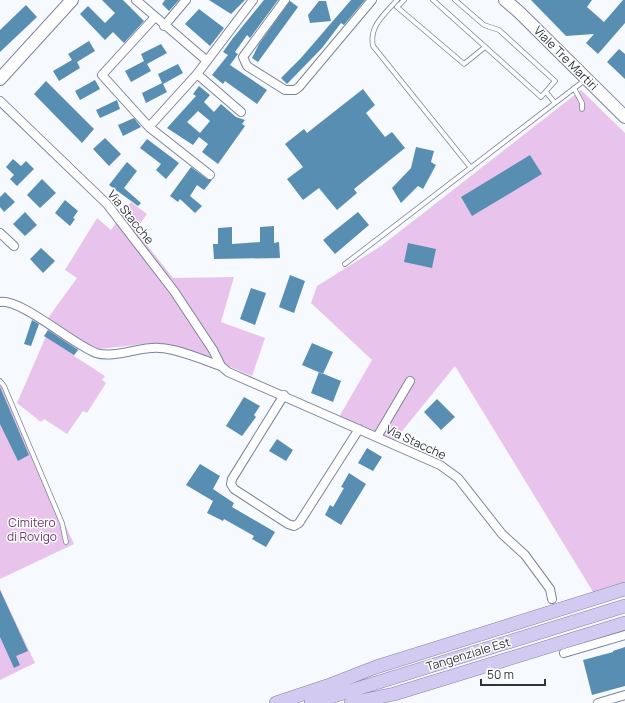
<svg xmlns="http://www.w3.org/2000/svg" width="625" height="703" viewBox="0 0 625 703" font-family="Manrope,sans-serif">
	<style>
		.green { fill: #e8c4ec }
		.building { fill: #578eb1; fill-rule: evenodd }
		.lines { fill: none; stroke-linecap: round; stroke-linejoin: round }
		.lane-casing { stroke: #7a849b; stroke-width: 5.5 }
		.street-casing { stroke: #7a849b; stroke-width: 10 }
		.secondary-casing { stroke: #7a849b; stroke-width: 14 }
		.primary-casing { stroke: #867eab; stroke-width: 14 }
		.lane { stroke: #fff; stroke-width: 4 }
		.street { stroke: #fff; stroke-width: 8 }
		.secondary { stroke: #fff; stroke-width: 12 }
		.primary { stroke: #d3caf1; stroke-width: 13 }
		.labels { text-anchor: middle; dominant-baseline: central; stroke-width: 3; stroke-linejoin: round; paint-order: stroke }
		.street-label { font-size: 12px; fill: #2f333c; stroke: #fff }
		.park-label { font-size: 12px; fill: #69366f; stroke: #fff }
	</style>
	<rect width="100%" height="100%" fill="#f6f9fe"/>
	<!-- green -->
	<path class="green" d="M581,90L625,133V592L598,600L455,366L394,441L339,417L372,360L311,303L317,286L381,246Z
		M131,202L147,214L135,230L173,278L234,277L221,322L265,338L252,376L202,355L169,346L152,343L100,349L87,345L48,318L77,278L65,270L97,218L111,230Z
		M50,327L80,347L74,356L105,376L102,380L106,383L87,413L83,411L67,434L44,419L41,422L17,403Z
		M0,383L74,544L0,579Z
		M0,589L35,663L0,680Z"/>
	<!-- building -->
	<path class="building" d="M102,0H123L144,21L124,43L113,32L105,40L80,14L88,6L105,23L115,13Z
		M165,0H179L169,11L162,4Z
		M209,0H245L231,14Z
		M264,0H278L250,38L247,35L245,38L235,52L238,54L230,65L267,90L257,104L225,81L223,84L212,75L228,55L223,52L233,38Z
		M351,0H365L344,25L341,23L322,48L287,84L281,78L301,58Z
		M531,0H592L587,7L604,22L623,0H625V23L598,54L586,43L594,34L566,36Z
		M290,1L298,7L258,62L252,58L259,44Z
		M319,1H326L331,21L310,23L308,15Z
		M26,5L37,17L0,52V30Z
		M199,9L224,28L210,46L185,24Z
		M89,41L95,51L77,62L80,68L59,81L53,71L72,60L68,54Z
		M161,44L167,53L147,64L151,71L131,82L125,71L144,61L141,54Z
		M619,49L625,54V79L607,62Z
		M178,64L183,73L163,84L167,92L146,103L142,93L162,83L158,74Z
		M95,80L100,89L80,100L75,91Z
		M46,81L94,129L82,143L34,94Z
		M199,86L210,95L204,102L214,112L221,104L236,117L245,120L242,124L245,126L218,164L202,152L208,144L199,137L193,145L167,128L196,96L193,94ZM198,111L210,121L200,133L187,122Z
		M363,89L375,105L366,113L385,137L392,132L405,148L354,189L357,193L337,210L319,188L303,200L287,179L303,167L285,144L304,129L307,133Z
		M117,100L120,109L100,118L96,110Z
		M134,118L141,127L123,136L118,125Z
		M105,138L121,154L109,166L93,149Z
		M147,139L179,163L166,179L156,170L161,164L140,148Z
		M416,147L434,151L431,162L436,165L423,189L418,186L401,203L392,188L411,168Z
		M530,155L542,174L472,216L461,197Z
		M13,159L21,166L26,161L34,169L17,186L10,179L14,175L6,167Z
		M127,162L137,171L124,188L141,203L138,206L109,185Z
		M191,167L207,179L212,180L204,190L197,185L190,196L202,206L195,213L180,199L178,202L170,196Z
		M42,179L56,193L40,208L27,195Z
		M5,192L15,202L4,212L0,207V197Z
		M65,200L78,211L73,218L75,219L70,226L55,213Z
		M25,212L37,225L25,236L13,224Z
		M358,212L369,225L335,254L323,240Z
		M274,226V243L279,242L280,258L214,259L213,244H218V228L232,227V244L260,242V227Z
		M408,243L436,249L432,268L404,262Z
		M41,248L55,261L43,273L30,259Z
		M290,275L305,281L294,313L279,307Z
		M251,288L266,293L255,325L240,319Z
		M32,320L39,324L31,346L24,344Z
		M48,330L78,350L74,355L44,336Z
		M312,343L333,352L323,374L302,365Z
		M319,372L341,381L333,402L311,393Z
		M0,387L29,455L18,461L0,424Z
		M244,397L260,406L254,415L256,417L242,436L226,426Z
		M437,399L455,417L441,430L424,412Z
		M277,439L293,450L286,461L269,451Z
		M367,448L382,457L373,471L358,463Z
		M200,464L220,476L213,489L234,503L232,507L275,532L266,547L252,539L254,536L224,519L223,521L207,513L213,501L186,485Z
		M349,473L366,484L341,525L325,515L330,505L333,507L344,488L341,487Z
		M0,590L28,651L16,656L20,665L14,668L0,637Z
		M625,647V686L592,695L583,660L613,652V651Z"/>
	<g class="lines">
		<defs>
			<path id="lane" d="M397,0C384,15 369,26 373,46L471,168
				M404,0L397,7L464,64L485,47
				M433,0L541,97L555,81L499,30L484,25L455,0
				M574,88L582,103V109
				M546,92L555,103
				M345,264L585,80
				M0,381L4,386L62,523L66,542"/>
			<path id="street" d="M136,0L207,61
				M285,0L243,57L247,66L285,90H295L299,87L372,0
				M164,26L186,0
				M197,74L241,112
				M0,101L107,204L174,291L213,350L221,366
				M149,127L102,75L155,17
				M210,175L149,127L197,74L253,0
				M0,233L14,246
				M0,302C22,299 72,344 96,353C114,359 141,346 160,348C179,349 203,360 221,366L228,372L440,465L458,478L502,534L525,555L550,589L552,599
				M284,395L232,479L231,484L234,489L288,524L294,526L299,523L359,429
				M377,437L410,381
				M564,653L625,635
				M598,703L625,695"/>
			<path id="secondary" d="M505,0L519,12L625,117
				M0,79L72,0"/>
			<path id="primary" d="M276,703L327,686L376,667L625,589
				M311,703L625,606
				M351,703L394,694L625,623"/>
		</defs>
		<!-- lane casing -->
		<use href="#lane" class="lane-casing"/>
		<!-- street casing -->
		<use href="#street" class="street-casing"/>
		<!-- secondary casing -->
		<use href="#secondary" class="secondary-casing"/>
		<!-- primary casing -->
		<use href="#primary" class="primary-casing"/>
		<!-- lane -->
		<use href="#lane" class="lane"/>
		<!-- street -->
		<use href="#street" class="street"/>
		<!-- secondary -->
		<use href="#secondary" class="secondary"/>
		<!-- primary -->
		<use href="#primary" class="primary"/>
	</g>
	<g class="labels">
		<!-- street labels -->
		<g class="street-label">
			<text transform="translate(566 58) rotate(45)">Viale Tre Martiri</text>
			<text transform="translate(131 217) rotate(51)">Via Stacche</text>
			<text transform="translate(416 442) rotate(25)">Via Stacche</text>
			<text transform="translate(468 654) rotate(-17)">Tangenziale Est</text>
		</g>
		<!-- park labels -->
		<g class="park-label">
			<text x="32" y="522">Cimitero<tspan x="32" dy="14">di Rovigo</tspan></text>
		</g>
	</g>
	<!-- scale -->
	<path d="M481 679v6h64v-6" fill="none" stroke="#2f333c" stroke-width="2"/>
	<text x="487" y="679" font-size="12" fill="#2f333c" stroke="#ffffff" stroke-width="3" paint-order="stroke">50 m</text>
</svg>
